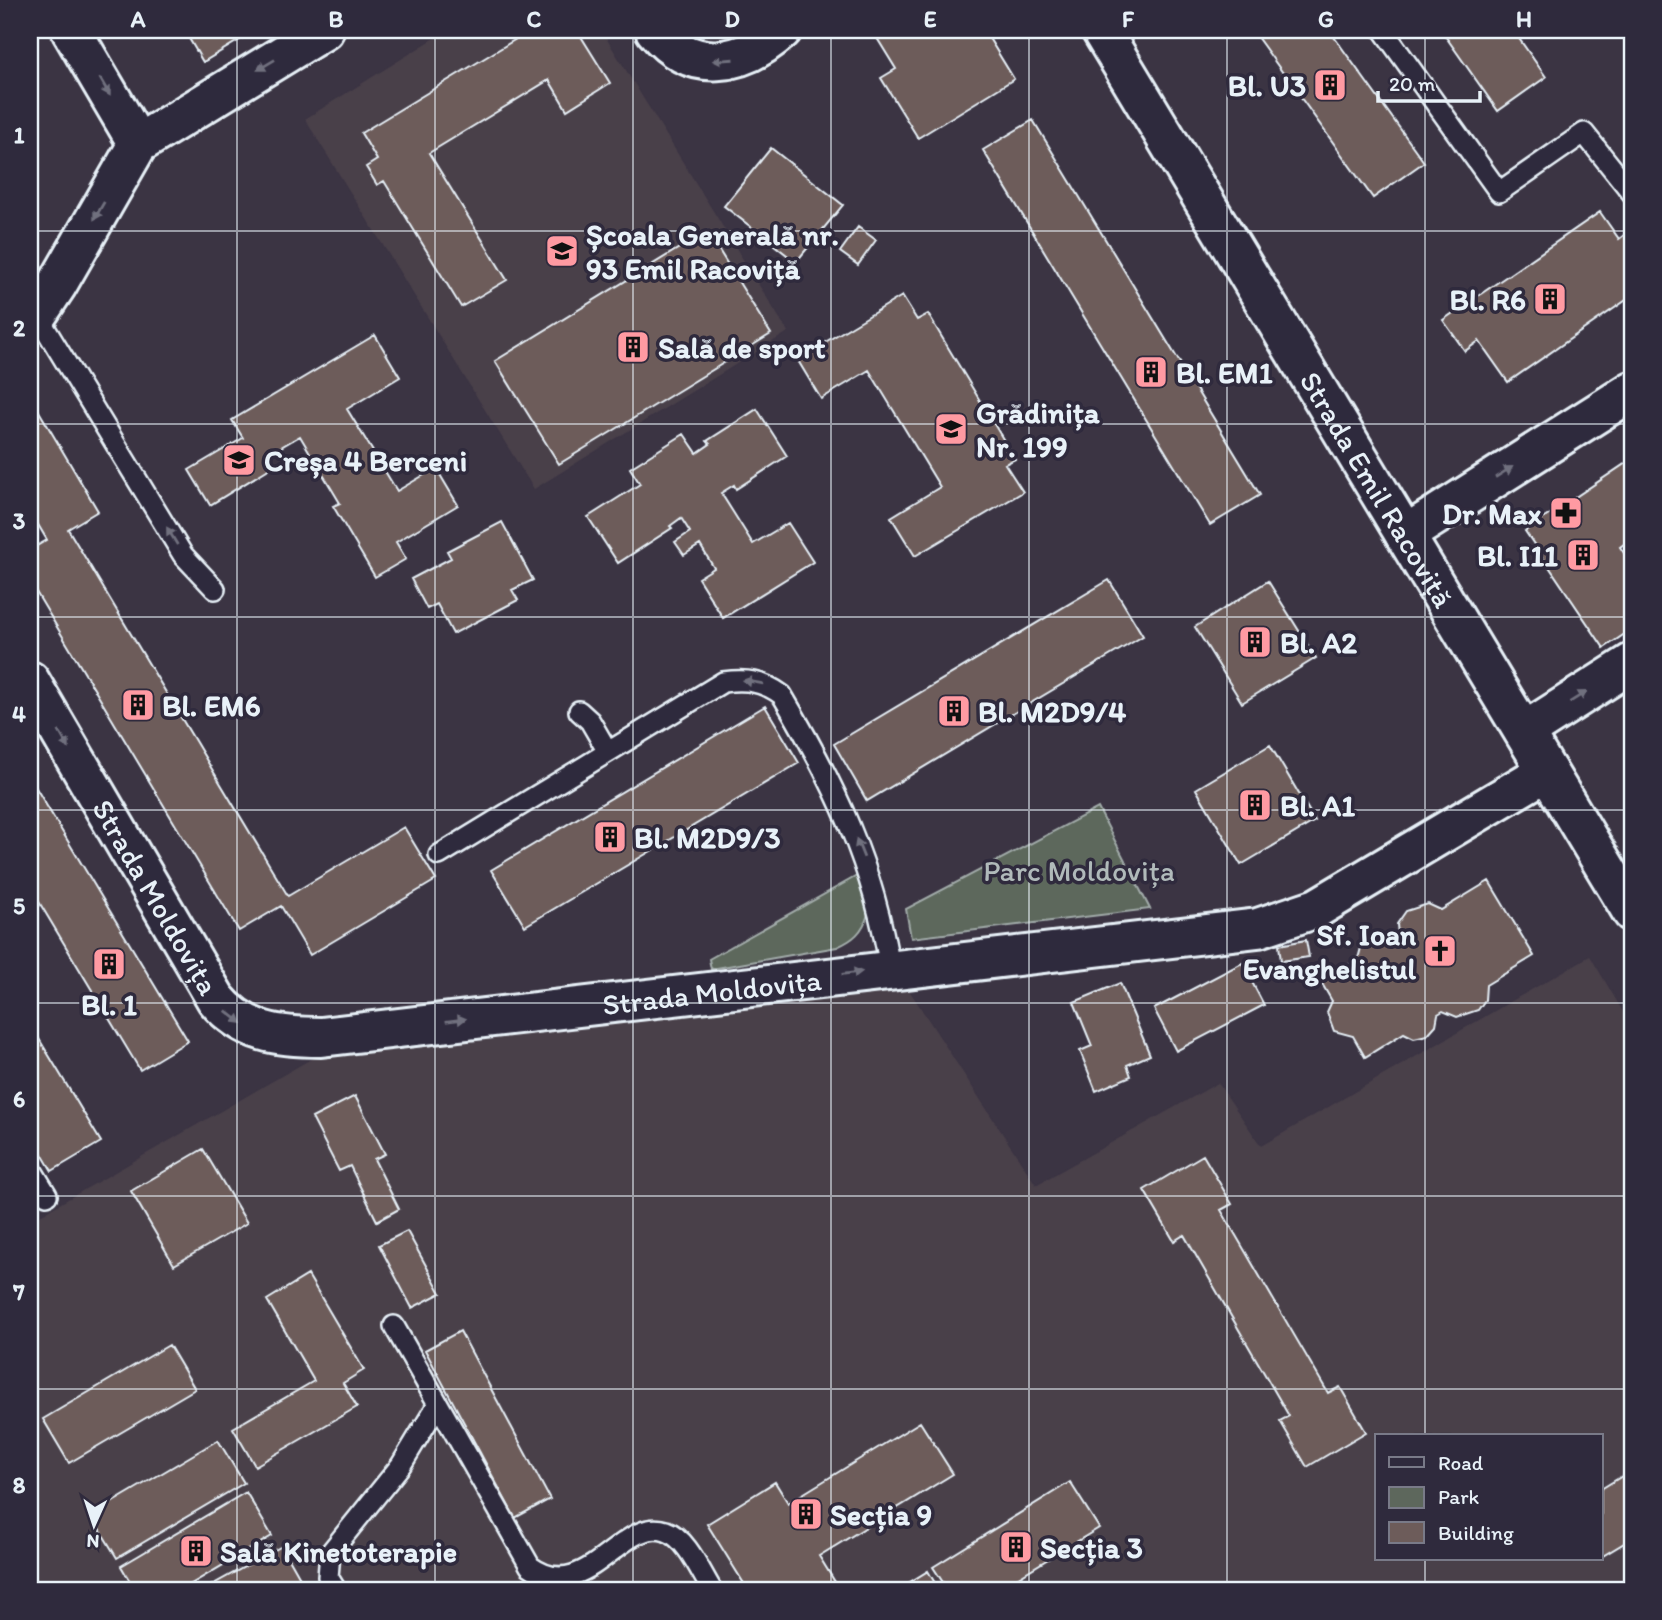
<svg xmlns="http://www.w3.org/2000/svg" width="1662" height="1620" viewBox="0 0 1662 1620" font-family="Itim,sans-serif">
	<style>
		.built { fill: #4a404a; fill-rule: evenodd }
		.green { fill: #5d675c; stroke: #a2acaa; stroke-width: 2 }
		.building { fill: #6d5c5a; stroke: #e8f1f8; stroke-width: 2 }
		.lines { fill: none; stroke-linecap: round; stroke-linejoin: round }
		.service-casing { stroke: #e8f1f8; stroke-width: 24 }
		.minor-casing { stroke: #e8f1f8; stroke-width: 44 }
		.tertiary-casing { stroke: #e8f1f8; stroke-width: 44 }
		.service { stroke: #2f2a3d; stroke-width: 19 }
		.minor { stroke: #2f2a3d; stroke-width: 38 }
		.tertiary { stroke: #2f2a3d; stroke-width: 38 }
		.oneway { fill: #70707e }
		.grid { fill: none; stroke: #e8f1f8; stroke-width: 2; stroke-opacity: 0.55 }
		.labels { text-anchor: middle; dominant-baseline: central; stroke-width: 7; stroke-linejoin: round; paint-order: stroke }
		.poi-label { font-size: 30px; font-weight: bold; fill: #e8f1f8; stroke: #2f2a3d; text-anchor: start }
		.street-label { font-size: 30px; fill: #e8f1f8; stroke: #2f2a3d }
		.park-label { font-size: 30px; fill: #b0baba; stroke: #2f2a3d }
		.neatline { fill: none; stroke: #e8f1f8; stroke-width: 2.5 }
		.grid-label { font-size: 23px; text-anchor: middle; font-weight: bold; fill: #e8f1f8 }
	</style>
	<rect width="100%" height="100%" fill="#3b3443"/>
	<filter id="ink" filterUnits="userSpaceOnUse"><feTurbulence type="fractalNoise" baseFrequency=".0143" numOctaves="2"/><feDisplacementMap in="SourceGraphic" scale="14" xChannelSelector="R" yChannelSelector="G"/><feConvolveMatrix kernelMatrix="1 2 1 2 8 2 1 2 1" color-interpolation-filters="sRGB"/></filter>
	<g filter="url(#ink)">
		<!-- built -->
		<path class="built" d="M448,30H601L788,332L534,489L305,119Z
			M1590,956L1632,1027V1590H30V1221L325,1051L905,984L1036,1185L1218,1083L1261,1146ZM1377,1436H1601V1559H1377Z"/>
		<!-- green -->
		<path class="green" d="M1098,808L1150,909L911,938L906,909Z
			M857,876L868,914C863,932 853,940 837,947L711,969L709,959Z"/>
		<!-- building -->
		<path class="building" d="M184,30H256L203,62Z
			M510,30H577L610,83L567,110L549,80L429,153L507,280L461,307L384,181L377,185L366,167L377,160L361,133L516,39Z
			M872,30H984L1014,79L918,138L881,78L896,69Z
			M1252,30H1329L1424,162L1373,198Z
			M1441,30H1513L1546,77L1498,111Z
			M1033,120L1260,495L1210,525L983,150Z
			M771,148L843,205L796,262L724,206Z
			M1600,212L1619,239L1632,229V296L1508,382L1479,341L1465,351L1443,320Z
			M858,227L876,240L858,265L840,252Z
			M707,231L771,334L559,464L495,361Z
			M902,296L917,320L928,314L1015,459L1005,464L1023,492L915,556L891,517L940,487L869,370L821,399L797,359Z
			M375,335L400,377L347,409L397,491L436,468L458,505L396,542L406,559L375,577L333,506L340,503L300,436L269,454L275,465L210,505L189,470L243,438L232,420Z
			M30,396L98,511L68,529L288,896L404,827L436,880L310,955L281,906L239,931L30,582V550L47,540L30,511Z
			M757,409L787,456L736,489L734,485L721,493L753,544L788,523L813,562L723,618L698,578L714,568L700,545L684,555L675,542L690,532L681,518L670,526L672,528L618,563L588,517L640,484L630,468L684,434L697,453L710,444L707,441Z
			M1632,459V538L1620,547L1632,565V629L1604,648L1525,531Z
			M502,522L533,580L512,590L518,600L453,634L437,604L427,609L411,579L451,558L447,551Z
			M1109,580L1143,636L867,801L834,744Z
			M1268,581L1316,658L1242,703L1195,627Z
			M765,706L799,763L525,926L491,870Z
			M1270,745L1315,821L1241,865L1196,789Z
			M30,778L188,1041L140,1070L30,887Z
			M1489,881L1534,956L1486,985L1485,1000L1478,1010L1457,1017L1443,1011L1438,1014L1436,1025L1427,1035L1414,1038L1404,1033L1365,1057L1353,1036L1334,1031L1327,1012L1332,1001L1321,982L1358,959L1363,940L1377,934L1393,939L1398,935L1397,924L1406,911L1428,904L1441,910Z
			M1306,940L1309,957L1281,961L1279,945Z
			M1242,963L1264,1005L1176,1051L1154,1009Z
			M1120,983L1150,1055L1127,1065L1131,1076L1096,1091L1080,1051L1092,1046L1074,1002Z
			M30,1024L101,1142L52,1171L30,1134Z
			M355,1096L385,1154L374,1159L399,1209L377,1221L350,1166L339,1171L312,1118Z
			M203,1149L247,1223L174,1265L131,1191Z
			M1203,1155L1232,1204L1221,1210L1328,1393L1340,1387L1366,1432L1307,1467L1280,1421L1289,1416L1184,1235L1174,1241L1144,1190Z
			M407,1231L441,1293L412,1308L379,1245Z
			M308,1275L364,1370L343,1383L357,1407L255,1466L233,1428L314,1381L267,1300Z
			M460,1331L550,1499L515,1518L425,1350Z
			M169,1345L195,1389L69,1463L43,1419Z
			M920,1422L953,1474L819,1556L840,1590H748L707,1524L775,1482L788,1503Z
			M218,1440L244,1483L117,1558L91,1515Z
			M1632,1470V1541L1631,1539L1601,1557V1489Z
			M1070,1482L1099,1528L997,1590H948L933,1567Z
			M246,1492L272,1536L181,1590H135L121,1566Z
			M282,1546L307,1590H203Z
			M928,1571L939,1590H897Z"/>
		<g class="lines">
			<defs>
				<path id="service" d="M1383,30L1499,192L1584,133L1632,193
					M37,315L183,555L215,589
					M579,711L590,721L608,752
					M439,855L723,682C747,679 763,681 782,695C835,784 874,866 890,969
					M30,1167L47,1195
					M394,1326L530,1566C586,1608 622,1515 666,1531C687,1538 701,1573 712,1590
					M336,1590L328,1577L330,1553L401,1465L438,1404"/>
				<g id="minor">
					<path d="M71,30L138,144"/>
					<path d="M655,30C692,75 742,66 782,30"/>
					<path d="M30,320L37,315L57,285L138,144L324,30"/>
					<path d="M1405,535L1632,391"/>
					<path id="s1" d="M30,681L216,999C244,1033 279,1037 321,1037L1258,928L1317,908L1547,771"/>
					<path d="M1524,732L1632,663"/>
				</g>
				<g id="tertiary">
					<path id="s2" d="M1101,30L1632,912"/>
				</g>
			</defs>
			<!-- service casing -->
			<use href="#service" class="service-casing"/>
			<!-- minor casing -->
			<use href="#minor" class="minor-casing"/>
			<!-- tertiary casing -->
			<use href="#tertiary" class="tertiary-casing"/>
			<!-- service -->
			<use href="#service" class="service"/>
			<!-- minor -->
			<use href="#minor" class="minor"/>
			<!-- tertiary -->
			<use href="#tertiary" class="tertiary"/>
		</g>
		<!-- one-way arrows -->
		<defs><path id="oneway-solid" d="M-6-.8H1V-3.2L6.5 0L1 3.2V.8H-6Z" transform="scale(1.75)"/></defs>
		<g class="oneway">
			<use href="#oneway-solid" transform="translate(723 60) rotate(176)"/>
			<use href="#oneway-solid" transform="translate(266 65) rotate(149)"/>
			<use href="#oneway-solid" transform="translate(105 87) rotate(60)"/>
			<use href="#oneway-solid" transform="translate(99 211) rotate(120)"/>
			<use href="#oneway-solid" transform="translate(1504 472) rotate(-32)"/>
			<use href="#oneway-solid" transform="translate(172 536) rotate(-121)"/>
			<use href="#oneway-solid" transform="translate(753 682) rotate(-170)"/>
			<use href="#oneway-solid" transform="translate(1578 697) rotate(-32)"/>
			<use href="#oneway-solid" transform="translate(64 740) rotate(60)"/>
			<use href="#oneway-solid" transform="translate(860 848) rotate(-112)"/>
			<use href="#oneway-solid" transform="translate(852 973) rotate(-7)"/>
			<use href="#oneway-solid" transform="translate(234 1017) rotate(38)"/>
			<use href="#oneway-solid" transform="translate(456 1020) rotate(-7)"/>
		</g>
	</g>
	<!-- grid -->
	<path class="grid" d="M237,30V1590M435,30V1590M633,30V1590M831,30V1590M1029,30V1590M1227,30V1590M1425,30V1436M30,231H1632M30,424H1632M30,617H1632M30,810H1632M30,1003H1632M30,1196H1632M30,1389H1632M1425,1559V1590"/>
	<!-- icons -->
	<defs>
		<symbol id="building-square" viewBox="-11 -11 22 22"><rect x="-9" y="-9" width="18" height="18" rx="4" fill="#ff9aa2" stroke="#2f2a3d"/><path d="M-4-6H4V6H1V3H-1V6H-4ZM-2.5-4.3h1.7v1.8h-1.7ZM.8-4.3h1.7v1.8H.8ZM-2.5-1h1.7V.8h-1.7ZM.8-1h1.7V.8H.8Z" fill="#111"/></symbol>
		<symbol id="school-square" viewBox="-11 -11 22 22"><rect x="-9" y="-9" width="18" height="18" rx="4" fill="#ff9aa2" stroke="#2f2a3d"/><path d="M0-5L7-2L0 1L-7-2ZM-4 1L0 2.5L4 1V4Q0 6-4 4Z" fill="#111"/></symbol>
		<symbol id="pharmacy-square" viewBox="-11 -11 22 22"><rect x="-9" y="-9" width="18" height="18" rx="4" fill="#ff9aa2" stroke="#2f2a3d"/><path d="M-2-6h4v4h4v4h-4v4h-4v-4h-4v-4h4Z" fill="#111"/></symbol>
		<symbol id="church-square" viewBox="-11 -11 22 22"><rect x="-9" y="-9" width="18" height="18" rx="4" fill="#ff9aa2" stroke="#2f2a3d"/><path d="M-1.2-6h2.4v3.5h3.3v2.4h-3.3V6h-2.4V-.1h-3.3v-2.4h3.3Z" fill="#111"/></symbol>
	</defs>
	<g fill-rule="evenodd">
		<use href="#building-square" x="1311" y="66" width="38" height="38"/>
		<use href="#school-square" x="543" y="232" width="38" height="38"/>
		<use href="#building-square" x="1531" y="280" width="38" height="38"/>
		<use href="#building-square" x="614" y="328" width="38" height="38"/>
		<use href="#building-square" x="1132" y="353" width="38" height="38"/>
		<use href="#school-square" x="932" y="410" width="38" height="38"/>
		<use href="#school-square" x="220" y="441" width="38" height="38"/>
		<use href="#pharmacy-square" x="1547" y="494" width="38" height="38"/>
		<use href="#building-square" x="1564" y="536" width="38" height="38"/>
		<use href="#building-square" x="1236" y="623" width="38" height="38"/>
		<use href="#building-square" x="119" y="686" width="38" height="38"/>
		<use href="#building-square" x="935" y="692" width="38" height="38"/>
		<use href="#building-square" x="1236" y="786" width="38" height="38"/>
		<use href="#building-square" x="591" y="818" width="38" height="38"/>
		<use href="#church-square" x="1421" y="932" width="38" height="38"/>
		<use href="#building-square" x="90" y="945" width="38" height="38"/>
		<use href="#building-square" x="787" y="1495" width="38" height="38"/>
		<use href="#building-square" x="997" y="1528" width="38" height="38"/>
		<use href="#building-square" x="177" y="1532" width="38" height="38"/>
	</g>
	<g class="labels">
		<!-- poi labels -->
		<g class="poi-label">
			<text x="1306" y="85" text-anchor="end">Bl. U3</text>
			<text x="586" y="234">Școala Generală nr.<tspan x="586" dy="34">93 Emil Racoviță</tspan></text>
			<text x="1526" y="299" text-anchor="end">Bl. R6</text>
			<text x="658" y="347">Sală de sport</text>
			<text x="1176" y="372">Bl. EM1</text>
			<text x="976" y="412">Grădinița<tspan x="976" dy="34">Nr. 199</tspan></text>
			<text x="264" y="460">Creșa 4 Berceni</text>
			<text x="1542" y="513" text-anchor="end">Dr. Max</text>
			<text x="1558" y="555" text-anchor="end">Bl. I11</text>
			<text x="1280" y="642">Bl. A2</text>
			<text x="162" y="705">Bl. EM6</text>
			<text x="978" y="711">Bl. M2D9/4</text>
			<text x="1280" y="805">Bl. A1</text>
			<text x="634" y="837">Bl. M2D9/3</text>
			<text x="1416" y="934" text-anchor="end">Sf. Ioan<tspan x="1416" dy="34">Evanghelistul</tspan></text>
			<text x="109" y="1004" text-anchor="middle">Bl. 1</text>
			<text x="830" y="1514">Secția 9</text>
			<text x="1040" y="1547">Secția 3</text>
			<text x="220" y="1551">Sală Kinetoterapie</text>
		</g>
		<!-- street labels -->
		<g class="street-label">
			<text stroke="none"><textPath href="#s2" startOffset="536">Strada Emil Racoviță</textPath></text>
			<text stroke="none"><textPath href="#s1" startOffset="250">Strada Moldovița</textPath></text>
			<text stroke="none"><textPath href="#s1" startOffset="878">Strada Moldovița</textPath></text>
		</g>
		<!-- park labels -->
		<g class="park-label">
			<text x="1079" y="870">Parc Moldovița</text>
		</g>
	</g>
	<!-- margin -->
	<rect width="1662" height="1620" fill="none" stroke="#2f2a3d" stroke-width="77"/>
	<!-- legend -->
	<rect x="1375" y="1434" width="228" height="126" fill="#2f2a3d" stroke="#797a88" stroke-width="2"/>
	<rect x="1389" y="1457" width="35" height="10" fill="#2f2a3d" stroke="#797a88" stroke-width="2"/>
	<text x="1438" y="1470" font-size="21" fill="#e8f1f8">Road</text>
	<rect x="1389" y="1487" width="35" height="21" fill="#5d675c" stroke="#797a88" stroke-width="2"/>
	<text x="1438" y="1504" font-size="21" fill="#e8f1f8">Park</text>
	<rect x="1389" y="1522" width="35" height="21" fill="#6d5c5a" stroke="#797a88" stroke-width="2"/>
	<text x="1438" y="1540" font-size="21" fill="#e8f1f8">Building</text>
	<!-- north arrow -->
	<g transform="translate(94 1525) rotate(183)" stroke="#2f2a3d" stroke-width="5" paint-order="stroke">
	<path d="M0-5L12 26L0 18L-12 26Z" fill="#e8f1f8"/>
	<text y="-10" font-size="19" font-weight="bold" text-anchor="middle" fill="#e8f1f8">N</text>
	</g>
	<!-- scale -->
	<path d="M1378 91v10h102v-10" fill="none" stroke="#e8f1f8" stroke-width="3.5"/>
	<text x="1389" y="91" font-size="21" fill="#e8f1f8" stroke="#2f2a3d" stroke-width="5" paint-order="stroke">20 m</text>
	<rect x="38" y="38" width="1586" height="1544" class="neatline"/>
	<g class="grid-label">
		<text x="138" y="27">A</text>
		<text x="336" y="27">B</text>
		<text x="534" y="27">C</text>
		<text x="732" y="27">D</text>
		<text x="930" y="27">E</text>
		<text x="1128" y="27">F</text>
		<text x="1326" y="27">G</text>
		<text x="1524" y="27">H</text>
		<text x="19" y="143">1</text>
		<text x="19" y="336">2</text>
		<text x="19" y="529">3</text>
		<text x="19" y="722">4</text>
		<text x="19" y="914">5</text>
		<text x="19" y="1107">6</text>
		<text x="19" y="1300">7</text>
		<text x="19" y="1493">8</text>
	</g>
</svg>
